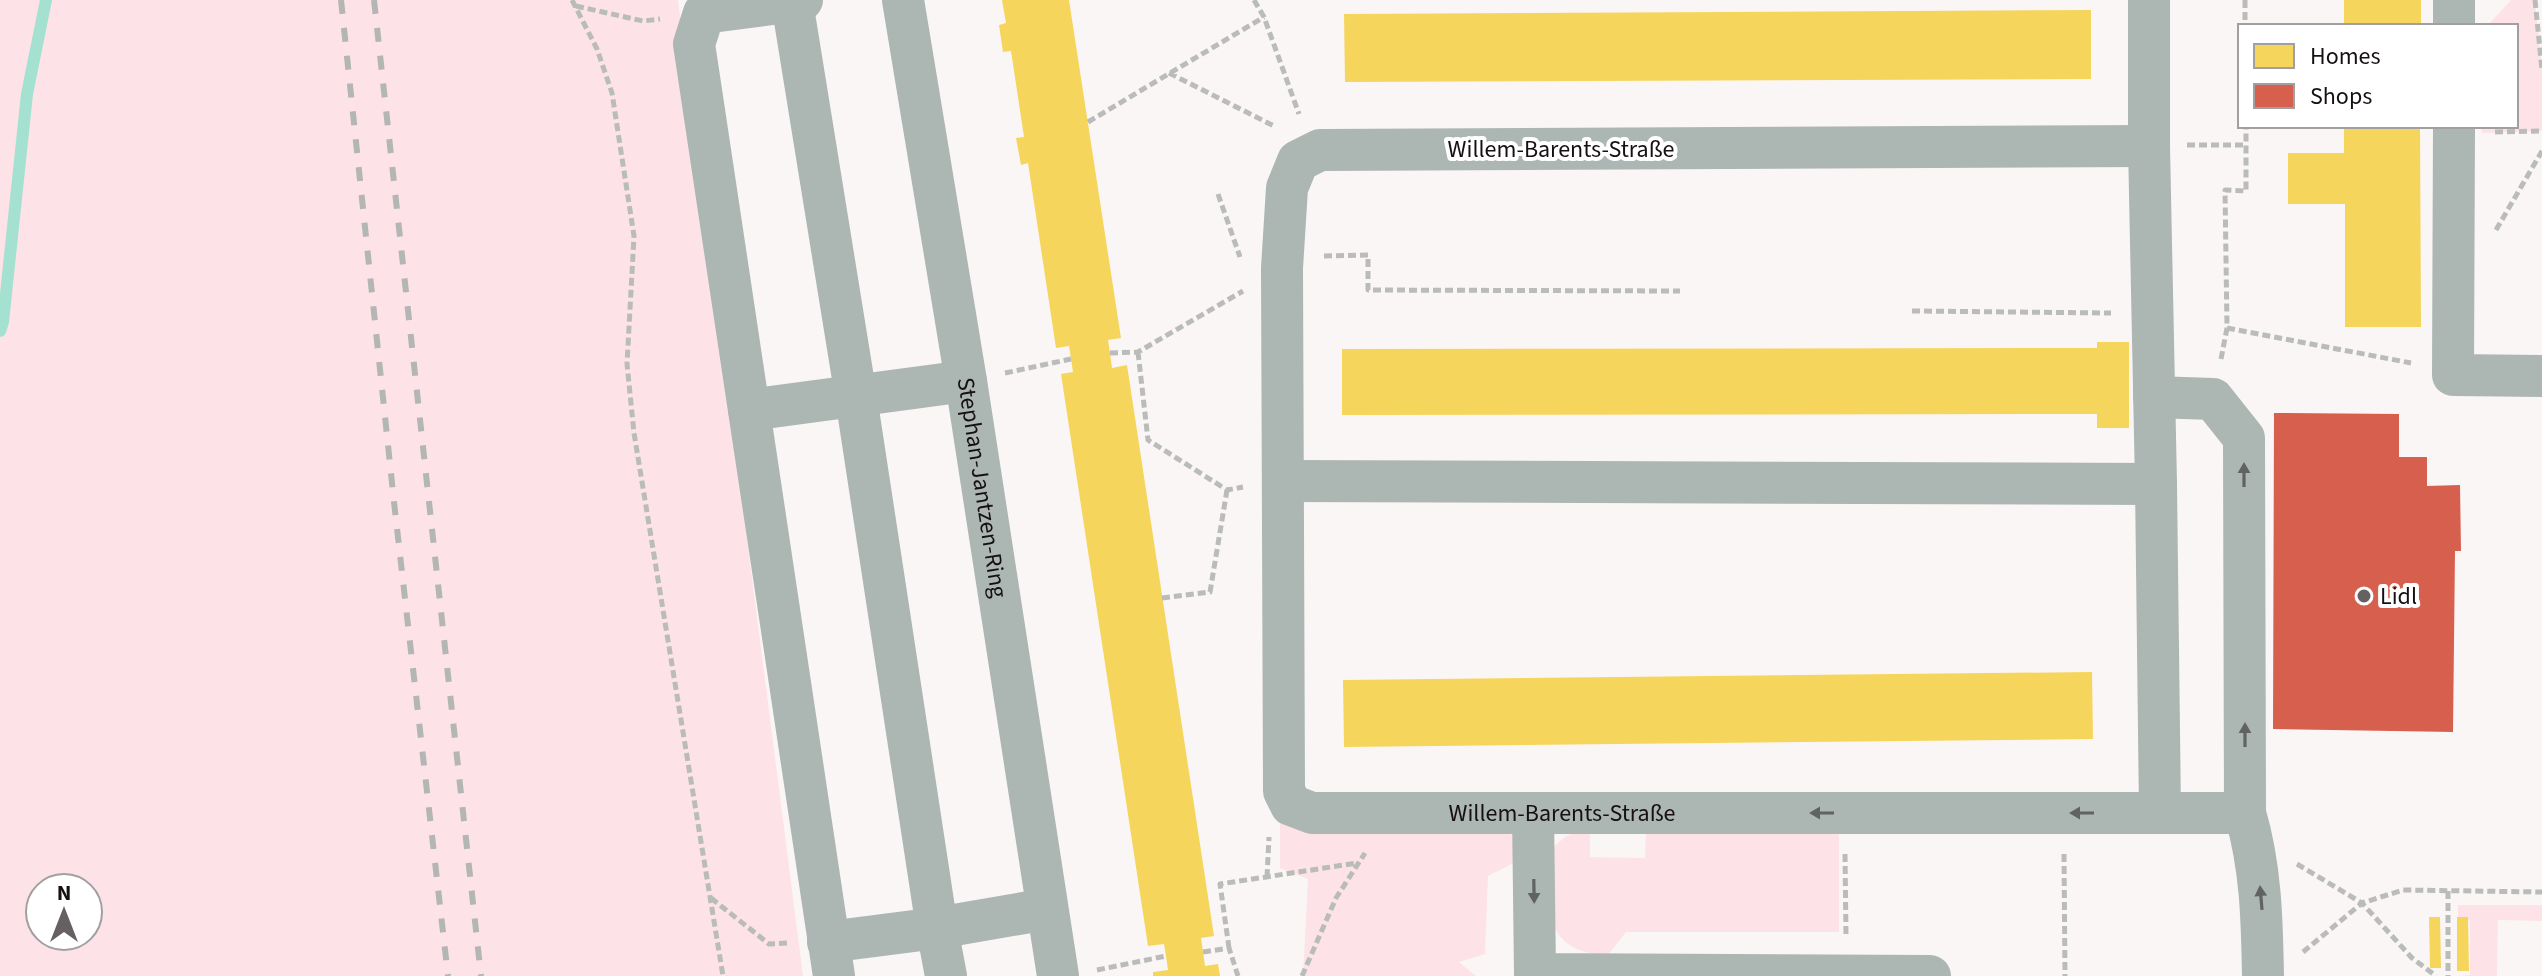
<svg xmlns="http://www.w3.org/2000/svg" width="2542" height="976" viewBox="0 0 2542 976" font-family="'Source Sans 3',sans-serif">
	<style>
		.green { fill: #fde3e7; fill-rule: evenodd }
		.homes { fill: #f6d55c }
		.shops { fill: #d6604d }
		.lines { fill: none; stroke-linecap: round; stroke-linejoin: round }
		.stream { stroke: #a4e1d1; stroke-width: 12 }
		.path { stroke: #babcba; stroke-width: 5; stroke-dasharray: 8 4; stroke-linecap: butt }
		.minor { stroke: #acb6b3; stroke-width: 42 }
		.rail { stroke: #b4b5b5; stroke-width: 6; stroke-dasharray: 14 14; stroke-linecap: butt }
		.oneway { fill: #616362 }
		.poi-dot { fill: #666061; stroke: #fff; stroke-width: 3 }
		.labels { text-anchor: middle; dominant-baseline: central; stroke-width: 8; stroke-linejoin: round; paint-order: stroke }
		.street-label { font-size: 24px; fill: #161011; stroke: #fff }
		.poi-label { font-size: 24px; fill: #161011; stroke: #fff; text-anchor: start }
	</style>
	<rect width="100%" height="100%" fill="#fbf6f6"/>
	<!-- green -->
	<path class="green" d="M0,0H678L803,976H0ZM40,888H88V936H40Z
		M2511,0H2535L2542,70V131L2482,133L2481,126H2516V26H2487Z
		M1280,818L1506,829L1517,841L1522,859L1488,876L1485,954L1459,962L1476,976H1303L1308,879L1280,868Z
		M1590,825V857L1645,858L1646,826L1839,827V932H1626L1608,955C1588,954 1568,950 1557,932C1551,922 1552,864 1552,848L1565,837Z
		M2458,905H2542V921L2498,920L2497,976H2458L2470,975V920L2458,919Z"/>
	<!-- homes -->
	<path class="homes" d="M1002,0H1069L1121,338L1108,340L1110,353L1112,368L1127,365L1214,936L1201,938L1205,966L1218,964L1220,976H1153V972L1168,970L1166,956L1164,944L1148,946L1061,374L1073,372L1069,346L1056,348L1028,163L1021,165L1016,138L1024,137L1011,51L1003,52L999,25L1006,23Z
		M2344,0H2421V26H2344Z
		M2091,10V79L1345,82L1344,14Z
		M2344,126H2420L2421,327H2345V204H2288V153H2344Z
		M2097,342H2129V428H2097V414L1342,415V349L2097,348Z
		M2092,672L2093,739L1344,747L1343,680Z
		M2429,917H2440L2441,968H2430Z
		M2457,917H2468L2469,971H2457Z"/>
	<!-- shops -->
	<path class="shops" d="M2274,413L2399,414V457H2427V486L2460,485L2461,551H2455L2453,732L2273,729Z"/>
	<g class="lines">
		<!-- stream -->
		<path class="stream" d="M0,331L3,322L27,94L46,0"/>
		<!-- path -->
		<path class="path" d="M572,0L597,49L612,93L634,236L627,364L634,433L723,976
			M1254,0L1264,17L1299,114
			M2245,0V26
			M2535,0L2542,70
			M576,6L643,21L660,19
			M1169,73L1276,127
			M1088,122L1264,17
			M2495,132L2542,131
			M2187,145H2246
			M1218,194L1240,257
			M2496,230L2542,151
			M1324,256L1368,255V290L1680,291
			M1912,311L2111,313
			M2227,328L2411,363
			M1138,352L1148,440L1227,490L1243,487
			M1110,353L1138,352L1243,291
			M2221,359L2227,328L2225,190L2246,191V126
			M1005,373L1071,359
			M1162,598L1210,592L1227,490
			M1845,854L1846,936
			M2064,854L2065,976
			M2297,864L2362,903L2412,958L2436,976
			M1267,877L1269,837
			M2448,891V976
			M711,898L769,944L789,943
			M1229,948L1220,884L1357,863
			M1203,952L1229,948L1238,976
			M2303,952L2362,903L2403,890L2542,892
			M1097,970L1166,956
			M1302,976L1336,898L1365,853"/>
		<!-- minor -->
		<g class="minor">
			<path d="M802,0L704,13L694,44L834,976"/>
			<path id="s1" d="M903,0L966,381L1058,976"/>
			<path d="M2149,0V146L2156,484L2160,813H2245"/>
			<path d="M792,2L856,397L937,928L946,976"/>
			<path d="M2454,26V0"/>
			<path d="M2454,126L2453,375L2542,376"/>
			<path id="s2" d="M2149,146L1320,150L1298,161L1287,188L1282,268L1284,791L1291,805L1312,813H2160"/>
			<path d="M2154,397L2213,399L2244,438L2245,813C2261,867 2262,920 2263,976"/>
			<path d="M749,410L966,381"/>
			<path d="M1284,481L2156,484"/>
			<path d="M1533,813L1535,974L1930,976"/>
			<path d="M828,942L937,928L1047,909"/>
		</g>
		<!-- rail -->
		<path class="rail" d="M341,0L394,502L448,976
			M374,0L481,976"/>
	</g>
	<!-- one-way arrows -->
	<defs><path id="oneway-solid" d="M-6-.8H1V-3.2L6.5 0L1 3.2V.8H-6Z" transform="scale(2)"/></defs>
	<g class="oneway">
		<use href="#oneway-solid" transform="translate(2244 475) rotate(-90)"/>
		<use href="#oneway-solid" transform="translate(2245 735) rotate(-90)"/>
		<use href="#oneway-solid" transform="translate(1822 813) rotate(180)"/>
		<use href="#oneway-solid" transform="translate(2082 813) rotate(180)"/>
		<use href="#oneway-solid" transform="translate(1534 891) rotate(89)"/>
		<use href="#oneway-solid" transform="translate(2261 898) rotate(-95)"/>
	</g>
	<!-- markers -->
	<circle class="poi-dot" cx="2364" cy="596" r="8"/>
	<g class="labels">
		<!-- street labels -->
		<g class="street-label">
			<text x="1561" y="149">Willem-Barents-Straße</text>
			<text stroke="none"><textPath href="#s1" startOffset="494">Stephan-Jantzen-Ring</textPath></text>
			<text stroke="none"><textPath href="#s2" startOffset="1774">Willem-Barents-Straße</textPath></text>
		</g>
		<!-- poi labels -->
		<g class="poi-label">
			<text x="2380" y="596">Lidl</text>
		</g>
	</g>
	<!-- legend -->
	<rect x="2238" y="24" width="280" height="104" fill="#ffffff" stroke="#a29fa0" stroke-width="2"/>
	<rect x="2254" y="44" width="40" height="24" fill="#f6d55c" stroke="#a29fa0" stroke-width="2"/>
	<text x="2310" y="64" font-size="24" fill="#161011">Homes</text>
	<rect x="2254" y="84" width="40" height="24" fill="#d6604d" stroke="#a29fa0" stroke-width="2"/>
	<text x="2310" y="104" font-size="24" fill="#161011">Shops</text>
	<!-- north arrow -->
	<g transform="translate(64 912)"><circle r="38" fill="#ffffff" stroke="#a29fa0" stroke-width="2"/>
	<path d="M0-6L14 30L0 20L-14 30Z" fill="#666061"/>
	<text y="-12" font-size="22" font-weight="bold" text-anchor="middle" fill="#161011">N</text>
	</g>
</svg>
